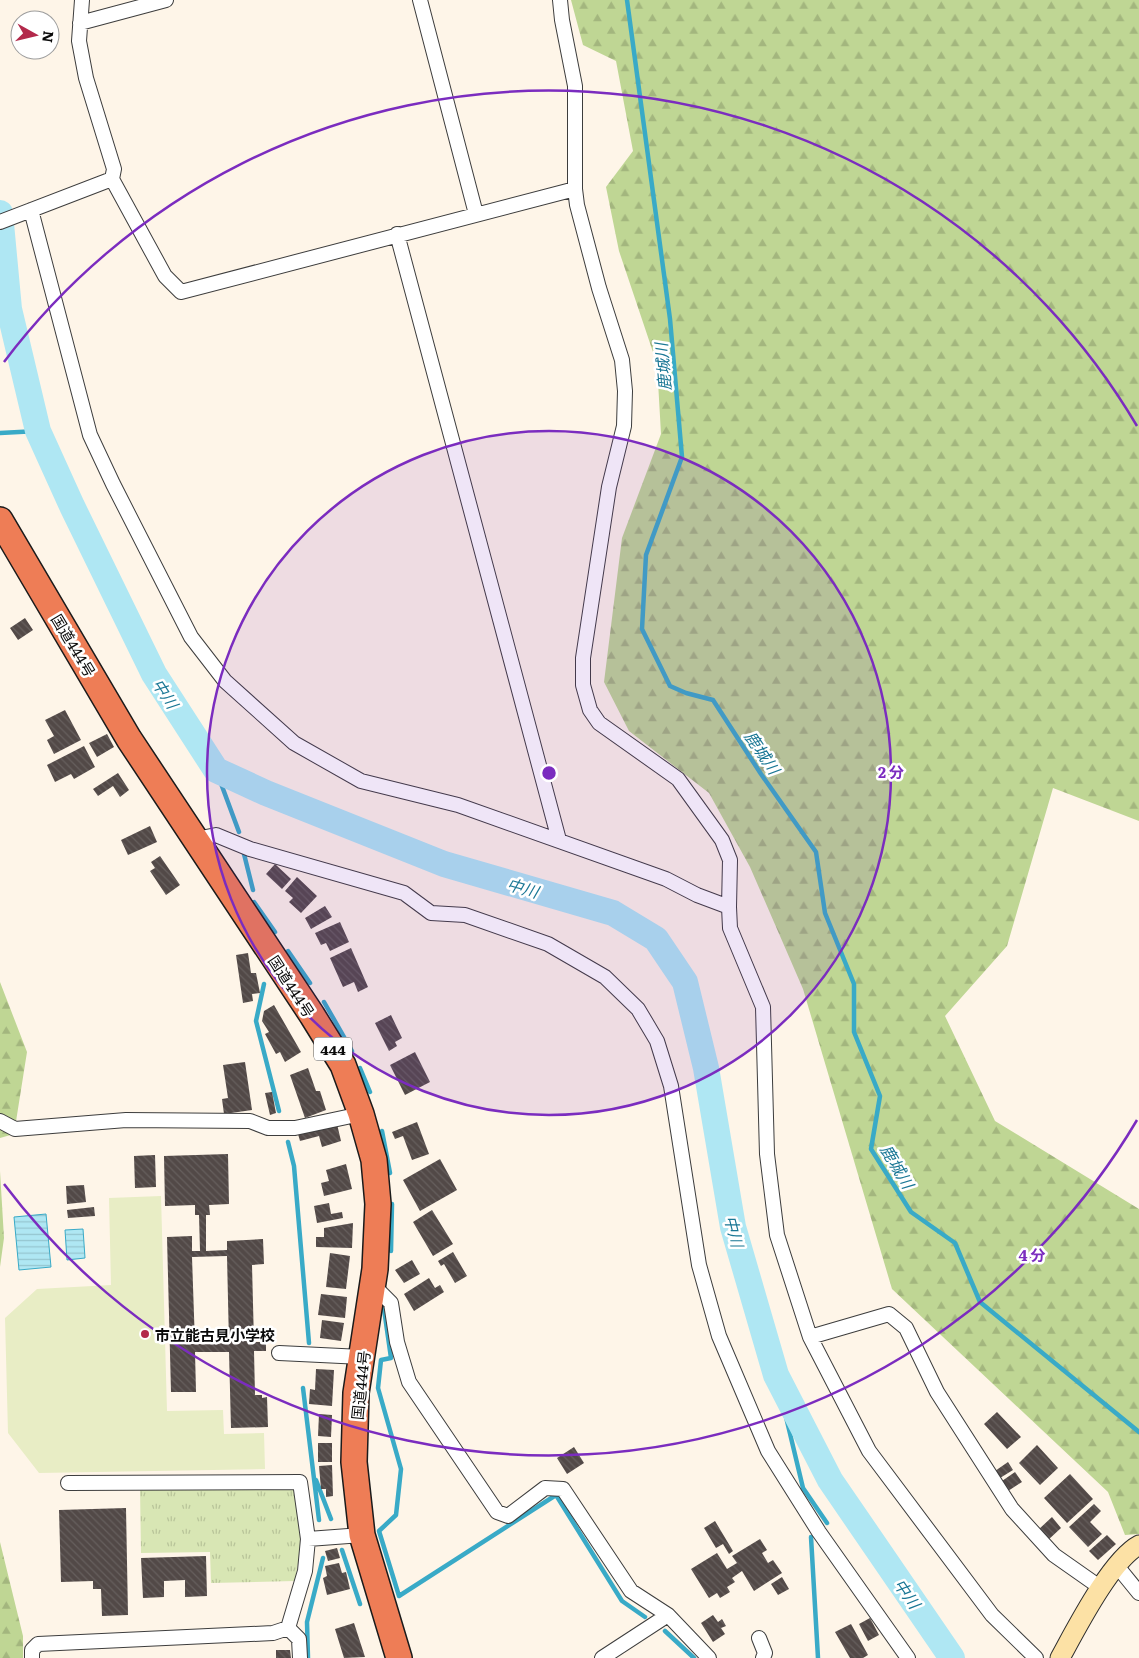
<svg xmlns="http://www.w3.org/2000/svg" width="1139" height="1658" viewBox="0 0 1139 1658" font-family="Literata,'Noto Sans JP',serif">
	<style>
		.forest { fill: url(#forest-firs) }
		.park { fill: url(#park-tufts) }
		.pitch { fill: #e8edc5 }
		.water { fill: url(#water-rules); stroke: #39aac7 }
		.lines { fill: none; stroke-linecap: round; stroke-linejoin: round }
		.stream { stroke: #39aac7; stroke-width: 4.5 }
		.river { stroke: #afe7f3; stroke-width: 26 }
		.building { fill: url(#building-back-hatch); fill-rule: evenodd }
		.street-casing { stroke: #3d3d3d; stroke-width: 16 }
		.secondary-casing { stroke: #2c2c2c; stroke-width: 21 }
		.highway-casing { stroke: #1b1b1b; stroke-width: 28 }
		.street { stroke: #fff; stroke-width: 14 }
		.secondary { stroke: #fce1a5; stroke-width: 19 }
		.highway { stroke: #ee7d56; stroke-width: 25 }
		.ring { fill: none; stroke: #7b2cbf; stroke-width: 2.5 }
		.poi-dot { fill: #b3294b; stroke: #fff; stroke-width: 2 }
		.labels { text-anchor: middle; dominant-baseline: central; stroke-width: 5; stroke-linejoin: round; paint-order: stroke }
		.shield { fill: #fff; stroke: #545454; stroke-width: 1 }
		.shield-label { font-size: 14px; font-weight: bold; fill: #0a0a0a }
		.street-label { font-size: 15px; fill: #0a0a0a; stroke: #fff }
		.poi-label { font-size: 15px; font-weight: bold; fill: #0a0a0a; stroke: #fff; text-anchor: start }
		.water-label { font-size: 16px; font-style: italic; fill: #1a7795; stroke: #fff }
		.centre { fill: #7b2cbf; stroke: #fff; stroke-width: 2.5 }
		.ring-label { font-size: 15px; text-anchor: middle; font-weight: bold; fill: #7b2cbf; stroke: #fff; stroke-width: 5; stroke-linejoin: round; paint-order: stroke }
	</style>
	<defs>
		<pattern id="forest-firs" width="22" height="20" patternUnits="userSpaceOnUse" patternTransform="scale(1.25)"><rect width="22" height="20" fill="#bfd694"/><path d="M5 1l3.5 6h-7zM16 11l3.5 6h-7z" fill="#a3b67e"/></pattern>
		<pattern id="park-tufts" width="24" height="20" patternUnits="userSpaceOnUse" patternTransform="scale(1.25)"><rect width="24" height="20" fill="#d8e6b4"/><path d="M3 7l-1-3M5 7V3M7 7l1-3M15 17l-1-3M17 17v-4M19 17l1-3" fill="none" stroke="#b8c499"/></pattern>
		<pattern id="water-rules" width="6" height="5" patternUnits="userSpaceOnUse" patternTransform="scale(1.25)"><rect width="6" height="5" fill="#afe7f3"/><path d="M0 2.5h6" fill="none" stroke="#95c5cf"/></pattern>
		<pattern id="building-back-hatch" width="6" height="6" patternUnits="userSpaceOnUse" patternTransform="scale(1.25)"><rect width="6" height="6" fill="#524947"/><path d="M-1 5l2 2M0 0l6 6M5-1l2 2" fill="none" stroke="#665f5d"/></pattern>
	</defs>
	<rect width="100%" height="100%" fill="#fef5e8"/>
	<!-- forest -->
	<path class="forest" d="M571,0H1139V821L1053,788L1007,946L945,1016L995,1121L1139,1209V1534L1125,1535L1108,1492L892,1289L803,989L750,867L709,793L629,731L604,682L622,538L661,434L657,364L619,251L606,187L633,151L616,61L583,45Z
		M0,982L27,1052L14,1134L0,1138Z
		M0,1171L4,1238L0,1267Z
		M0,1542L23,1636V1658H0Z"/>
	<!-- park -->
	<path class="park" d="M140,1487H295L301,1546L295,1581L211,1583L210,1552L141,1553Z"/>
	<!-- pitch -->
	<path class="pitch" d="M161,1196L167,1411L223,1410L224,1434L264,1433L265,1469L39,1473L8,1433L5,1318L37,1289L111,1285L109,1198Z"/>
	<!-- water -->
	<path class="water" d="M46,1214L51,1267L19,1270L14,1217Z
		M83,1229L85,1258L67,1260L65,1230Z"/>
	<g class="lines">
		<!-- stream -->
		<path class="stream" d="M627,0L670,319L682,457L646,555L642,629L670,686L686,693L713,700L761,774L816,852L825,913L854,984V1032L880,1096L871,1149L911,1212L955,1243L980,1302L1139,1432
			M0,433L38,431
			M216,770L239,832
			M244,854L253,890
			M254,902L275,932
			M288,951L310,983
			M264,984L256,1021L279,1111
			M324,1002L352,1051
			M360,1068L370,1092
			M382,1131L390,1173
			M288,1142L294,1166L309,1343
			M391,1251L392,1204
			M384,1309L391,1358L381,1360L378,1388L401,1469L396,1515L379,1531L399,1596L556,1495L622,1601L645,1617
			M776,1375L803,1488L827,1523
			M303,1388L319,1520
			M316,1480L331,1519
			M811,1537L818,1658
			M342,1550L360,1604
			M665,1631L694,1658
			M308,1658L307,1622L323,1558"/>
		<!-- river -->
		<path class="river" d="M0,213L9,309L38,431L72,506L154,674L216,770L266,793L444,864L613,913L656,939L685,982L706,1068L733,1227L776,1375L830,1480L952,1658"/>
	</g>
	<!-- building -->
	<path class="building" d="M25,618L33,630L18,640L10,628Z
		M65,710L81,740L54,754L47,740L54,736L45,720Z
		M107,734L114,747L97,757L89,743Z
		M84,746L95,767L74,779L71,774L55,782L47,765Z
		M118,773L129,790L120,797L113,786L98,796L93,789Z
		M150,826L157,842L128,855L121,840Z
		M160,856L180,885L166,895L150,871L155,868L151,862Z
		M275,864L291,879L282,889L266,874Z
		M297,877L317,896L301,913L289,902L293,898L285,891Z
		M325,906L332,917L311,929L305,918Z
		M340,922L349,942L330,951L326,943L321,945L315,933Z
		M351,948L368,987L358,992L354,982L343,987L330,958Z
		M248,953L251,973H256L260,993L252,994L253,1001L243,1003L236,955Z
		M274,1005L301,1052L285,1062L280,1052L276,1054L265,1034L269,1032L262,1021L264,1011Z
		M391,1015L402,1038L395,1042L397,1046L389,1051L375,1023Z
		M415,1052L430,1082L405,1095L390,1065Z
		M245,1062L252,1110L224,1114L222,1099L228,1098L223,1065Z
		M308,1068L316,1091H320L326,1110L305,1118L290,1075Z
		M272,1092L276,1113L270,1115L265,1093Z
		M417,1122L429,1154L412,1160L403,1136L395,1139L392,1132Z
		M337,1124L341,1141L322,1147L319,1136L300,1141L298,1134Z
		M228,1154L229,1204L209,1205L210,1215H206V1251L227,1250V1241L263,1239L264,1264L252,1265L254,1342H266V1351H254L255,1395H262V1398L267,1397L268,1427L231,1428L229,1352H195L196,1392H171L167,1237L192,1236V1251H200L199,1215H195V1205L165,1206L164,1156ZM227,1256L229,1343L195,1344L192,1257Z
		M155,1155L156,1187L135,1188L134,1156Z
		M440,1159L457,1190L420,1211L403,1180Z
		M346,1164L352,1189L324,1196L321,1183L329,1181L326,1170Z
		M84,1185L86,1202L67,1204L66,1186Z
		M329,1203L331,1214L342,1212L343,1218L317,1223L314,1206Z
		M94,1207L95,1216L68,1218L67,1210Z
		M432,1210L453,1244L433,1256L413,1222Z
		M353,1223L352,1248L316,1247V1237H324V1228Z
		M453,1252L467,1276L455,1283L444,1264L441,1266L438,1261Z
		M330,1253L350,1256L346,1289L326,1287Z
		M412,1260L420,1274L404,1283L395,1270Z
		M429,1278L435,1288L440,1285L444,1292L414,1311L404,1294Z
		M321,1294L347,1297L345,1318L318,1315Z
		M322,1320L344,1323L341,1341L320,1338Z
		M316,1369L334,1370L332,1406L309,1404L310,1389L315,1390Z
		M997,1412L1021,1437L1007,1449L984,1424Z
		M319,1414L332,1415L331,1437L318,1436Z
		M318,1443H332V1462H318Z
		M1037,1445L1058,1468L1040,1485L1019,1463Z
		M574,1447L584,1463L567,1474L557,1458Z
		M1008,1462L1013,1470L1000,1478L995,1471Z
		M332,1465L333,1496L326,1497V1489H321L319,1466Z
		M1015,1472L1022,1482L1008,1491L1002,1481Z
		M1070,1474L1093,1499L1067,1523L1044,1498Z
		M1094,1504L1101,1511L1090,1522L1102,1534L1088,1547L1069,1527Z
		M126,1508L128,1615L102,1616L101,1589H93V1581L61,1582L59,1510Z
		M1052,1517L1061,1528L1047,1541L1038,1530Z
		M715,1521L733,1551L729,1554L723,1544L716,1548L704,1528Z
		M1107,1535L1116,1544L1098,1560L1089,1551Z
		M760,1539L767,1550L762,1553L768,1563L773,1560L782,1573L754,1591L742,1571L732,1578L735,1582L727,1587L730,1592L720,1598L717,1593L709,1598L691,1569L717,1553L727,1569L737,1563L732,1556Z
		M337,1548L340,1558L328,1561L325,1551Z
		M206,1556L207,1596L185,1597V1580L164,1581V1597L143,1598L141,1558Z
		M339,1563L342,1573L346,1572L350,1589L327,1595L323,1578L327,1576L325,1566Z
		M782,1577L789,1589L778,1595L771,1584Z
		M713,1615L718,1622L722,1619L726,1626L721,1628L725,1634L713,1642L701,1623Z
		M870,1618L879,1635L868,1641L859,1624Z
		M354,1623L365,1657L344,1658L335,1629Z
		M851,1624L868,1655L863,1658H850L835,1632Z
		M276,1650H290L291,1658H276Z"/>
	<g class="lines">
		<defs>
			<path id="street" d="M82,0L79,41L86,78L114,169L112,179L165,276L181,292L575,189
				M420,0L476,214
				M560,0L562,20L575,86V189L577,205L599,288L622,360L625,391L624,426L609,487L583,658V685L590,710L599,723L678,779L722,840L730,860L729,907
				M80,23L166,0
				M31,210L90,435L113,484L191,637L225,681L294,743L361,781L458,805L666,879L697,895L729,907L730,928L763,1007L767,1154L777,1235L810,1337L869,1451L992,1615L1036,1658
				M0,222L112,179
				M397,234L559,840
				M196,839L216,835L250,849L404,893L431,913L465,915L548,944L605,977L638,1009L657,1041L671,1086L699,1265L719,1336L768,1451L819,1532L908,1658
				M0,1121L15,1129L126,1120L250,1121L268,1128H295L361,1114
				M373,1285L391,1303L397,1342L409,1382L497,1512L508,1516L545,1488L563,1489L631,1591L668,1615L709,1658
				M810,1337L889,1314L906,1328L937,1392L1012,1509L1054,1555L1101,1588
				M279,1353L362,1357
				M68,1483L300,1482L308,1539
				M1117,1566L1139,1593
				M288,1628L299,1639L300,1658
				M759,1638L765,1653L763,1658
				M32,1658V1650L38,1644L273,1633L288,1628L305,1571L308,1539L362,1535
				M602,1658L668,1615"/>
			<path id="secondary" d="M1060,1658C1076,1629 1111,1560 1139,1545"/>
			<path id="highway" d="M0,520L129,739L312,1015L343,1065L361,1114L374,1160L378,1204L375,1269L356,1393L354,1462L362,1535L399,1658"/>
		</defs>
		<!-- street casing -->
		<use href="#street" class="street-casing"/>
		<!-- secondary casing -->
		<use href="#secondary" class="secondary-casing"/>
		<!-- highway casing -->
		<use href="#highway" class="highway-casing"/>
		<!-- street -->
		<use href="#street" class="street"/>
		<!-- secondary -->
		<use href="#secondary" class="secondary"/>
		<!-- highway -->
		<use href="#highway" class="highway"/>
	</g>
	<!-- distance rings -->
	<circle cx="549" cy="773" r="342" fill="#7b2cbf" fill-opacity=".12"/>
	<g class="ring">
		<circle cx="549" cy="773" r="342"/>
		<path d="M1137 1120A683 683 0 0 1 4 1184M4 362A683 683 0 0 1 1137 426"/>
	</g>
	<!-- markers -->
	<circle class="poi-dot" cx="145" cy="1334" r="5"/>
	<g class="labels">
		<!-- shield labels -->
		<rect class="shield" x="314" y="1037.5" width="38" height="23" rx="4"/>
		<g class="shield-label">
			<text x="333" y="1049">444</text>
		</g>
		<!-- street labels -->
		<g class="street-label">
			<text transform="translate(74 645) rotate(59)">国道444号</text>
			<text transform="translate(292 986) rotate(57)">国道444号</text>
			<text transform="translate(360 1385) rotate(-84)">国道444号</text>
		</g>
		<!-- poi labels -->
		<g class="poi-label">
			<text x="155" y="1334">市立能古見小学校</text>
		</g>
		<!-- water labels -->
		<g class="water-label">
			<text transform="translate(662 367) rotate(-95)">鹿城川</text>
			<text transform="translate(166 693) rotate(57)">中川</text>
			<text transform="translate(763 752) rotate(56)">鹿城川</text>
			<text transform="translate(523 887) rotate(16)">中川</text>
			<text transform="translate(898 1166) rotate(59)">鹿城川</text>
			<text transform="translate(735 1231) rotate(76)">中川</text>
			<text transform="translate(908 1593) rotate(55)">中川</text>
		</g>
	</g>
	<circle cx="549" cy="773" r="8" class="centre"/>
	<g class="ring-label">
		<text x="891" y="778">2 分</text>
		<text x="1032" y="1261">4 分</text>
	</g>
	<!-- north arrow -->
	<g transform="translate(35 35) rotate(98)"><circle r="24" fill="#ffffff" stroke="#9d9d9d"/>
	<path d="M0-4L9 19L0 12L-9 19Z" fill="#b3294b"/>
	<text y="-8" font-size="14" font-weight="bold" text-anchor="middle" fill="#0a0a0a">N</text>
	</g>
</svg>
